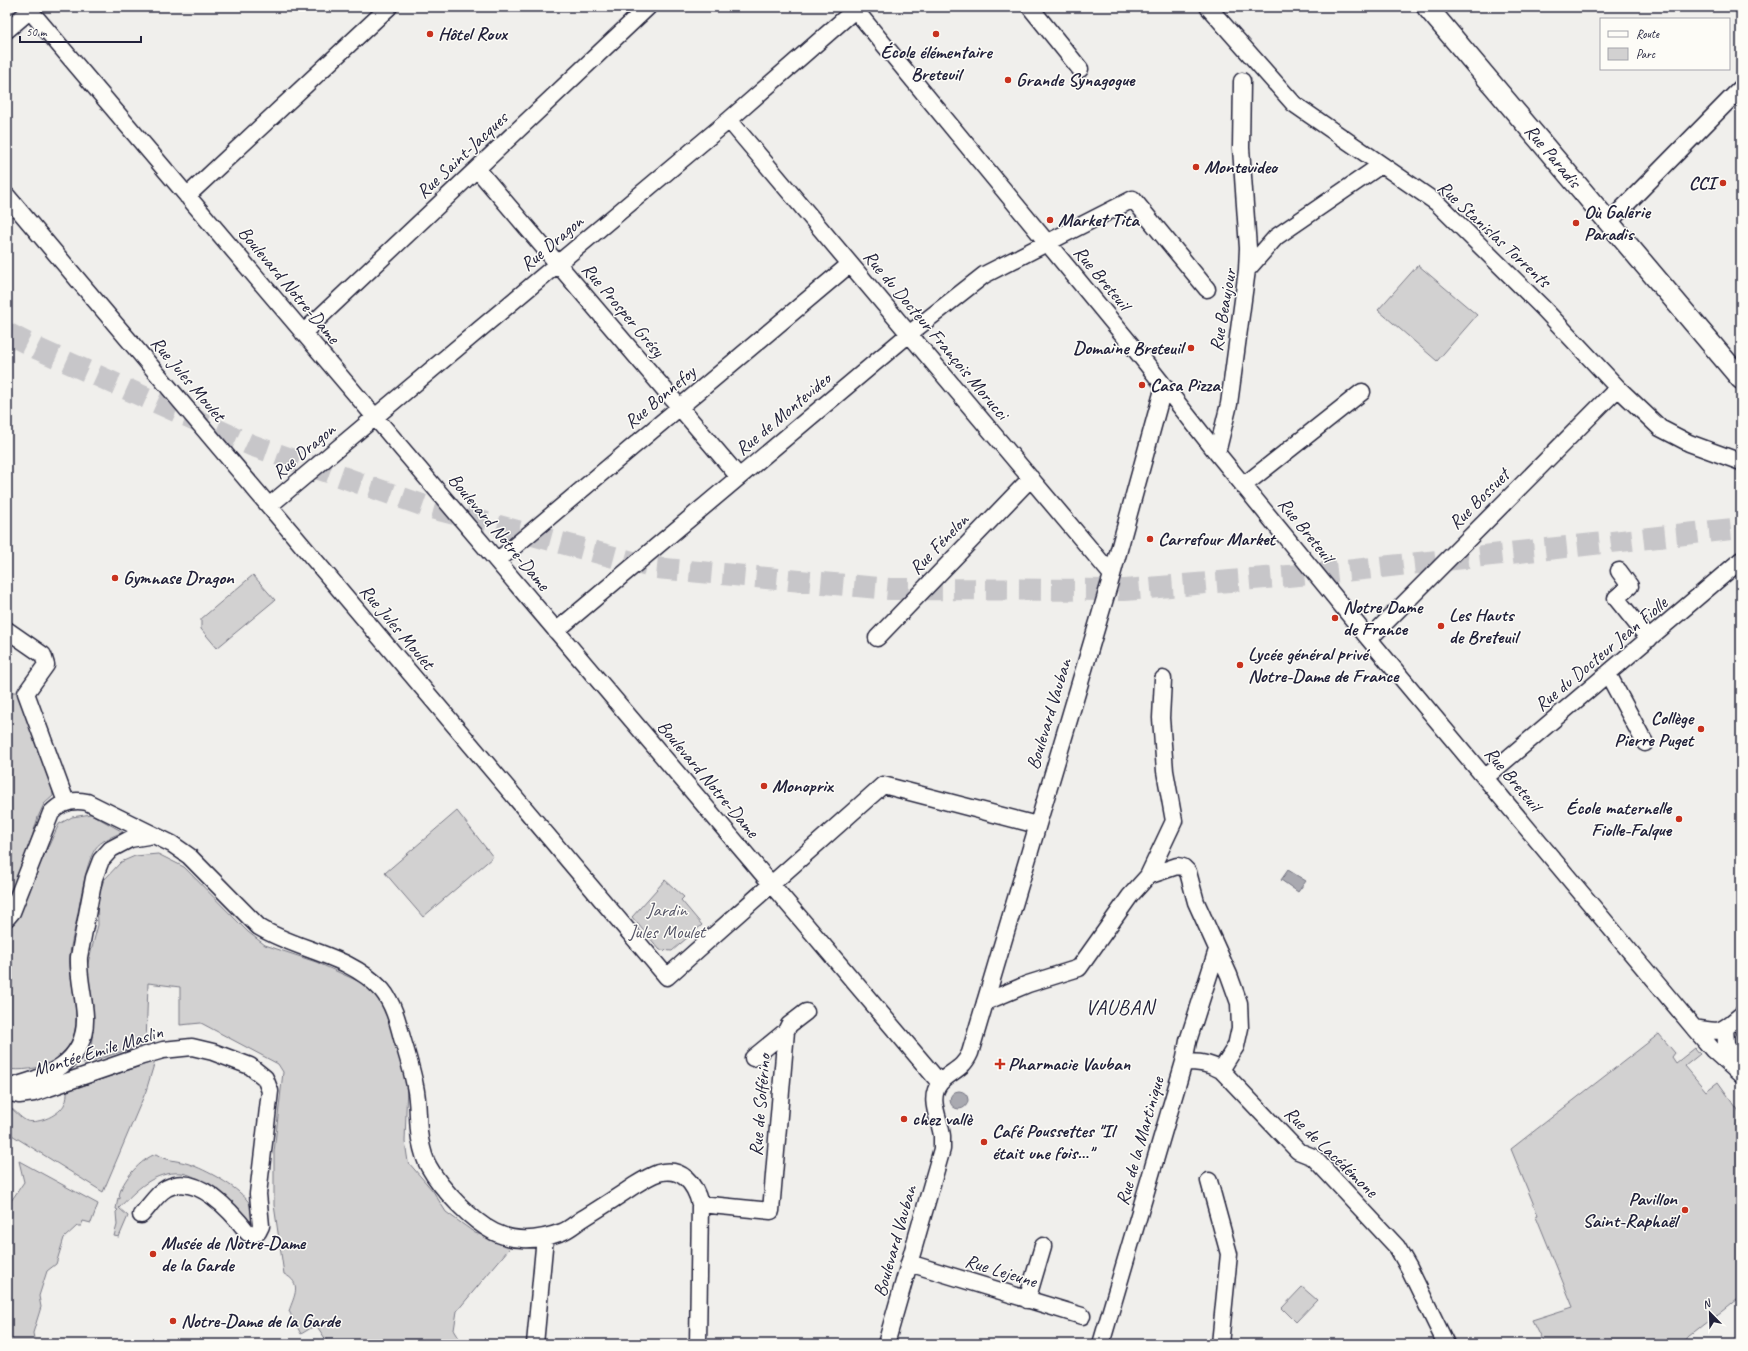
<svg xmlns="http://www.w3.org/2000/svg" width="1748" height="1351" viewBox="0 0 1748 1351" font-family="Caveat,sans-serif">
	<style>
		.green { fill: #d2d1d1; stroke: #7a7a86 }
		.water { fill: #a9a9b0; stroke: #737381 }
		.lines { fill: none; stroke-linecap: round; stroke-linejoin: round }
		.highway-tunnel { stroke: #c7c6c9; stroke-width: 22; stroke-dasharray: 22 11; stroke-linecap: butt }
		.minor-casing { stroke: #22223b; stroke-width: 19 }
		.major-casing { stroke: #22223b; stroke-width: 23 }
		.minor { stroke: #fdfcf7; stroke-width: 16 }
		.major { stroke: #fdfcf7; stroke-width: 20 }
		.poi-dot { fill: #c8321e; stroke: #fdfcf7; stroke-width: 1.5 }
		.labels { text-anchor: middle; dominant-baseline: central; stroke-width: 3; stroke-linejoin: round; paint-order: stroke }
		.poi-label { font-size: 19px; font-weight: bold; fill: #22223b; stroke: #fdfcf7; text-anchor: start }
		.street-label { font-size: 19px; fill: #22223b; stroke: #fdfcf7 }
		.park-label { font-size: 19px; fill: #575768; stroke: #fdfcf7 }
		.quarter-label { font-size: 21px; letter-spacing: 1px; fill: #22223b; stroke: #fdfcf7 }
	</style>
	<rect width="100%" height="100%" fill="#f0efec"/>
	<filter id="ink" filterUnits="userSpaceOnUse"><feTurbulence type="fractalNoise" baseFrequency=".025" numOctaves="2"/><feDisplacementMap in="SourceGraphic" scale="8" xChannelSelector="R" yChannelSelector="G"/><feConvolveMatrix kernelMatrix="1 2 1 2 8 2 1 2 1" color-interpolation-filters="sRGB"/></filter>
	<g filter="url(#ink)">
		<!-- green -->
		<path class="green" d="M1418,265L1477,315L1437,361L1378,310Z
			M253,575L275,600L217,648L201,629V619Z
			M12,692H16L25,701L47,775L52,786L53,796L44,804L38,817L24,864L14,888L7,900V696Z
			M457,811L493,857L423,917L385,873Z
			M91,814L123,832C114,836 101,840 95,849C85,865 80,904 76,923C74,933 71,943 70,953C67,992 95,1037 51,1062C40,1069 20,1071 7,1069V928L17,913L59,824L72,817Z
			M158,854L184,867L248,932L265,945L316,962L360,982L373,992L386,1009L407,1083L405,1142L408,1162L433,1191L446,1212L475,1233L513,1244L457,1311L454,1330L459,1338L460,1344H329L316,1325L301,1334L289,1311C294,1296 303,1283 284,1274L274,1205V1152L283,1072L278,1064L201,1023L180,1025V987L148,983L146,1044L83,1064L91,1049L93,1028L92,1006L85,974L98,925L97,897L104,880L121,862L135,856Z
			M665,880L684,897L681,900L702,925L672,951L660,950L632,917Z
			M1659,1034L1675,1053L1672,1057L1676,1063L1695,1048L1700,1054L1685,1066L1706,1091L1718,1082L1741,1114V1296L1680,1344H1544L1532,1320L1573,1307L1536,1216L1538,1215L1511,1149Z
			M155,1061L146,1091L103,1192L7,1132V1115L12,1109C17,1113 22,1119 27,1121C39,1124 60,1115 65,1103C67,1100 67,1095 67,1091Z
			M156,1154C166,1161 177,1160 189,1164C206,1170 236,1186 247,1200C251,1204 252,1212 253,1218L249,1222C239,1207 227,1197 211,1187C203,1182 192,1174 181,1173C154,1171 136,1190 119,1208L128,1216L119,1237L114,1236L117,1225L116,1212L118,1210L116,1209L118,1198L120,1199V1197L119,1196C122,1180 141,1159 156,1154Z
			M19,1161L98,1204L91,1223L83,1221L81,1226H77L64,1238L56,1264L47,1271L39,1296L41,1307L33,1333L35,1344H7V1207L24,1182Z
			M1302,1287L1317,1300L1296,1322L1282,1308Z"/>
		<!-- water -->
		<path class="water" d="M1288,870L1306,881L1298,892L1281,880Z
			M950 1100a9 9 0 1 1 18 0a9 9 0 1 1-18 0Z"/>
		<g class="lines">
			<!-- highway-tunnel -->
			<path class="highway-tunnel" d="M7,333L38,349L251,445L428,507L655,568L890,589L1125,590L1335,572L1741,528"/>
			<defs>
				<path id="minor" d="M27,7L940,1083
					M853,7L1138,353L1217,453L1369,639L1694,1028L1713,1050L1741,1075
					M1030,7L1080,69
					M1208,7L1294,104L1437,203L1543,308L1618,388L1660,428L1689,443L1741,462
					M7,30L34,7
					M1242,81L1241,148L1248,248L1247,270
					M729,120L1112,575
					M477,169L739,477
					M7,196L667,977L883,785L1037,825
					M187,196L389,7
					M1609,222L1741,88
					M303,333L648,7
					M1217,453L1229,404L1247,270L1276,237L1381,165
					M1243,486L1362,392
					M269,506L729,120L858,7
					M497,561L850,264
					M1619,571L1630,586L1616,598L1649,639
					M7,630L43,655L46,665L26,693L66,802
					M556,631L909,334L984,275L1133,199L1207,289
					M877,638L1031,478
					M1369,639L1618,388
					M1608,674L1645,743
					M1486,777L1741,560
					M1148,876L1174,821L1165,771L1161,718L1163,679
					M7,918L12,912L51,813C61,802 73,799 87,802L172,844L189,856L259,927C298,951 349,954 382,990C393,1003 398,1022 402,1038C407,1054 412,1070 415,1086C419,1103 417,1122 420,1139C422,1149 424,1159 429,1167C441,1189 472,1221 494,1232C516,1243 540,1240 562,1232C570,1229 577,1222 584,1218C600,1208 616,1198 632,1187C640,1182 649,1176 658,1173C682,1166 695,1184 700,1204L698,1344
					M985,1002L1028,984L1079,968L1130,896L1148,876L1177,866L1183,867L1188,872L1196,902L1229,975L1239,1003L1240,1028L1236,1046L1221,1070
					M1694,1028C1721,1033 1720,1033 1741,1015
					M1725,1028L1726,1043L1736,1067
					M753,1058L786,1031
					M1184,1062C1198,1062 1209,1063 1221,1070L1298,1151L1313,1157L1397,1247L1409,1268L1446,1344
					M7,1088C46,1077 87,1064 85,1016C84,996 78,977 79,957L94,878L101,860L111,849L130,839L154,835
					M7,1092L19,1095L34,1093L139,1057L163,1050L192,1047L213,1052L250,1066L265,1078L270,1091L258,1194L261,1226L258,1232L253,1234L248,1233C232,1212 197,1172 167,1188C157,1193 149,1207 141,1215
					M1209,1181L1229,1254L1220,1344
					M700,1204L771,1211L786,1031L789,1025L806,1012
					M909,1263L1082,1316
					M1027,1300L1043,1246
					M535,1344L545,1237
					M886,1344L942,1149C942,1145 942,1141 942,1136C940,1119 927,1099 940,1083C951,1070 962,1071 970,1053L1112,575L1164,386
					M1101,1344L1184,1062L1188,1041L1217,950"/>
				<g id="major">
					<path id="s1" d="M1427,7L1741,379"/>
				</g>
			</defs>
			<!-- minor casing -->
			<use href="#minor" class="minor-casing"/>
			<!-- major casing -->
			<use href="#major" class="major-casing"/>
			<!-- minor -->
			<use href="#minor" class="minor"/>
			<!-- major -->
			<use href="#major" class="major"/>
		</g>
	</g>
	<!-- markers -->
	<g class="poi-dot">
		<circle cx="430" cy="34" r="4"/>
		<circle cx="936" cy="34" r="4"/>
		<circle cx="1008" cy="80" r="4"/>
		<circle cx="1196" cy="167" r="4"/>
		<circle cx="1723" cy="183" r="4"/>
		<circle cx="1050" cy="220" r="4"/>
		<circle cx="1576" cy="223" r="4"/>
		<circle cx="1191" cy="348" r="4"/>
		<circle cx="1142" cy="385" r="4"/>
		<circle cx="1150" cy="539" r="4"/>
		<circle cx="115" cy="578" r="4"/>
		<circle cx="1335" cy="618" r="4"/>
		<circle cx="1441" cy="626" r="4"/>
		<circle cx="1240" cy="665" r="4"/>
		<circle cx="1701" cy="729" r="4"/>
		<circle cx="764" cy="786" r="4"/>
		<circle cx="1679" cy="819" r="4"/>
		<path d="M998 1058h4v4h4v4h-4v4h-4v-4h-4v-4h4z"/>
		<circle cx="904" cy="1119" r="4"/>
		<circle cx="984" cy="1142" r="4"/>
		<circle cx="1685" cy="1210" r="4"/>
		<circle cx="153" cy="1254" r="4"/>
		<circle cx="173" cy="1321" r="4"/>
	</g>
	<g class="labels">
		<!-- poi labels -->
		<g class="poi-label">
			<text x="438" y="34">Hôtel Roux</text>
			<text x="936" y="52" text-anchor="middle">École élémentaire<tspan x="936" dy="22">Breteuil</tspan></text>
			<text x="1016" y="80">Grande Synagogue</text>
			<text x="1204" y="167">Montevideo</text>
			<text x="1715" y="183" text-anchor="end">CCI</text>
			<text x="1584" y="212">Où Galerie<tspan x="1584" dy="22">Paradis</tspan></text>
			<text x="1058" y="220">Market Tita</text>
			<text x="1183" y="348" text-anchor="end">Domaine Breteuil</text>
			<text x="1150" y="385">Casa Pizza</text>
			<text x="1158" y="539">Carrefour Market</text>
			<text x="123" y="578">Gymnase Dragon</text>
			<text x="1343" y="607">Notre Dame<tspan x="1343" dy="22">de France</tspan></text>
			<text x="1449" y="615">Les Hauts<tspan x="1449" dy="22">de Breteuil</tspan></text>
			<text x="1248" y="654">Lycée général privé<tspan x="1248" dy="22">Notre-Dame de France</tspan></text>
			<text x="1693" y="718" text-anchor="end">Collège<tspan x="1693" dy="22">Pierre Puget</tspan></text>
			<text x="772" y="786">Monoprix</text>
			<text x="1671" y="808" text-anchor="end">École maternelle<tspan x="1671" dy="22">Fiolle-Falque</tspan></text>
			<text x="1008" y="1064">Pharmacie Vauban</text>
			<text x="912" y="1119">chez vallè</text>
			<text x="992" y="1131">Café Poussettes "Il<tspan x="992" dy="22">était une fois..."</tspan></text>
			<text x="1677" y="1199" text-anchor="end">Pavillon<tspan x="1677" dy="22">Saint-Raphaël</tspan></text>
			<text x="161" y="1243">Musée de Notre-Dame<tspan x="161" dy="22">de la Garde</tspan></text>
			<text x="181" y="1321">Notre-Dame de la Garde</text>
		</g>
		<!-- street labels -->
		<g class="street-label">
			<text transform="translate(462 155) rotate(-43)">Rue Saint-Jacques</text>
			<text stroke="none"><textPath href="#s1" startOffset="195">Rue Paradis</textPath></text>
			<text transform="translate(1494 234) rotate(43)">Rue Stanislas Torrents</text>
			<text transform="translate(552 243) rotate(-40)">Rue Dragon</text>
			<text transform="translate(1102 278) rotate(50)">Rue Breteuil</text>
			<text transform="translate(289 285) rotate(50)">Boulevard Notre-Dame</text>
			<text transform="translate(623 310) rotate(50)">Rue Prosper Grésy</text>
			<text transform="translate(1223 310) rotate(-80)">Rue Beaujour</text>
			<text transform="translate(936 335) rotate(50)">Rue du Docteur François Morucci</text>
			<text transform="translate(188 379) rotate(50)">Rue Jules Moulet</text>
			<text transform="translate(660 397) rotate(-40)">Rue Bonnefoy</text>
			<text transform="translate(783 414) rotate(-40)">Rue de Montevideo</text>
			<text transform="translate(304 451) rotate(-40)">Rue Dragon</text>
			<text transform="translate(1479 499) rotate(-45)">Rue Bossuet</text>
			<text transform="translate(1306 530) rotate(51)">Rue Breteuil</text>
			<text transform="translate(499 532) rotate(50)">Boulevard Notre-Dame</text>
			<text transform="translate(939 544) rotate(-46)">Rue Fénelon</text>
			<text transform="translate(397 627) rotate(50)">Rue Jules Moulet</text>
			<text transform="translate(1601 654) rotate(-40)">Rue du Docteur Jean Fiolle</text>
			<text transform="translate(1049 714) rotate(-73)">Boulevard Vauban</text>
			<text transform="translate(708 779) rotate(50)">Boulevard Notre-Dame</text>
			<text transform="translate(1513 779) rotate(50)">Rue Breteuil</text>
			<text transform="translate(98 1051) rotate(-17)">Montée Emile Maslin</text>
			<text transform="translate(760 1105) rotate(-85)">Rue de Solférino</text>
			<text transform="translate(1140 1141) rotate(-74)">Rue de la Martinique</text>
			<text transform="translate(1331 1152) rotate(44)">Rue de Lacédémone</text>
			<text transform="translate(895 1241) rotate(-74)">Boulevard Vauban</text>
			<text transform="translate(1001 1271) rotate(17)">Rue Lejeune</text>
		</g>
		<!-- park labels -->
		<g class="park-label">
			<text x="667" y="910">Jardin<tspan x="667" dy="22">Jules Moulet</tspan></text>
		</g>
		<!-- quarter labels -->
		<g class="quarter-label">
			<text x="1120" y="1007">VAUBAN</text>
		</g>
	</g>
	<!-- margin -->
	<rect width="1748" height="1351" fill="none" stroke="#fdfcf7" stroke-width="24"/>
	<rect x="12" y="12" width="1724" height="1327" fill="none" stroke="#22223b" stroke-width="1.5" filter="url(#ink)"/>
	<!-- legend -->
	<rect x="1600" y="18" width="130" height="52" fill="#fdfcf7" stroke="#a5a5ac"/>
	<rect x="1608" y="31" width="20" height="6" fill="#fdfcf7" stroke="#a5a5ac"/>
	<text x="1636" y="38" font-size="12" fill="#22223b">Route</text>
	<rect x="1608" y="48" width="20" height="12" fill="#d2d1d1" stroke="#a5a5ac"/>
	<text x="1636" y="58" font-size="12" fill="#22223b">Parc</text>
	<!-- north arrow -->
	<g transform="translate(1710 1313) rotate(337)" stroke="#fdfcf7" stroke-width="3" paint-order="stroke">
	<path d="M0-3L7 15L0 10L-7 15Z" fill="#22223b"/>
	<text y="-6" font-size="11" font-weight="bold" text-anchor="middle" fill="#22223b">N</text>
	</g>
	<!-- scale -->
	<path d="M20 36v6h121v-6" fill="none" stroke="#22223b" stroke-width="2"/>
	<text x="26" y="36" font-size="12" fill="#22223b" stroke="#fdfcf7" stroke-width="3" paint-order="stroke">50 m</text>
</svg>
